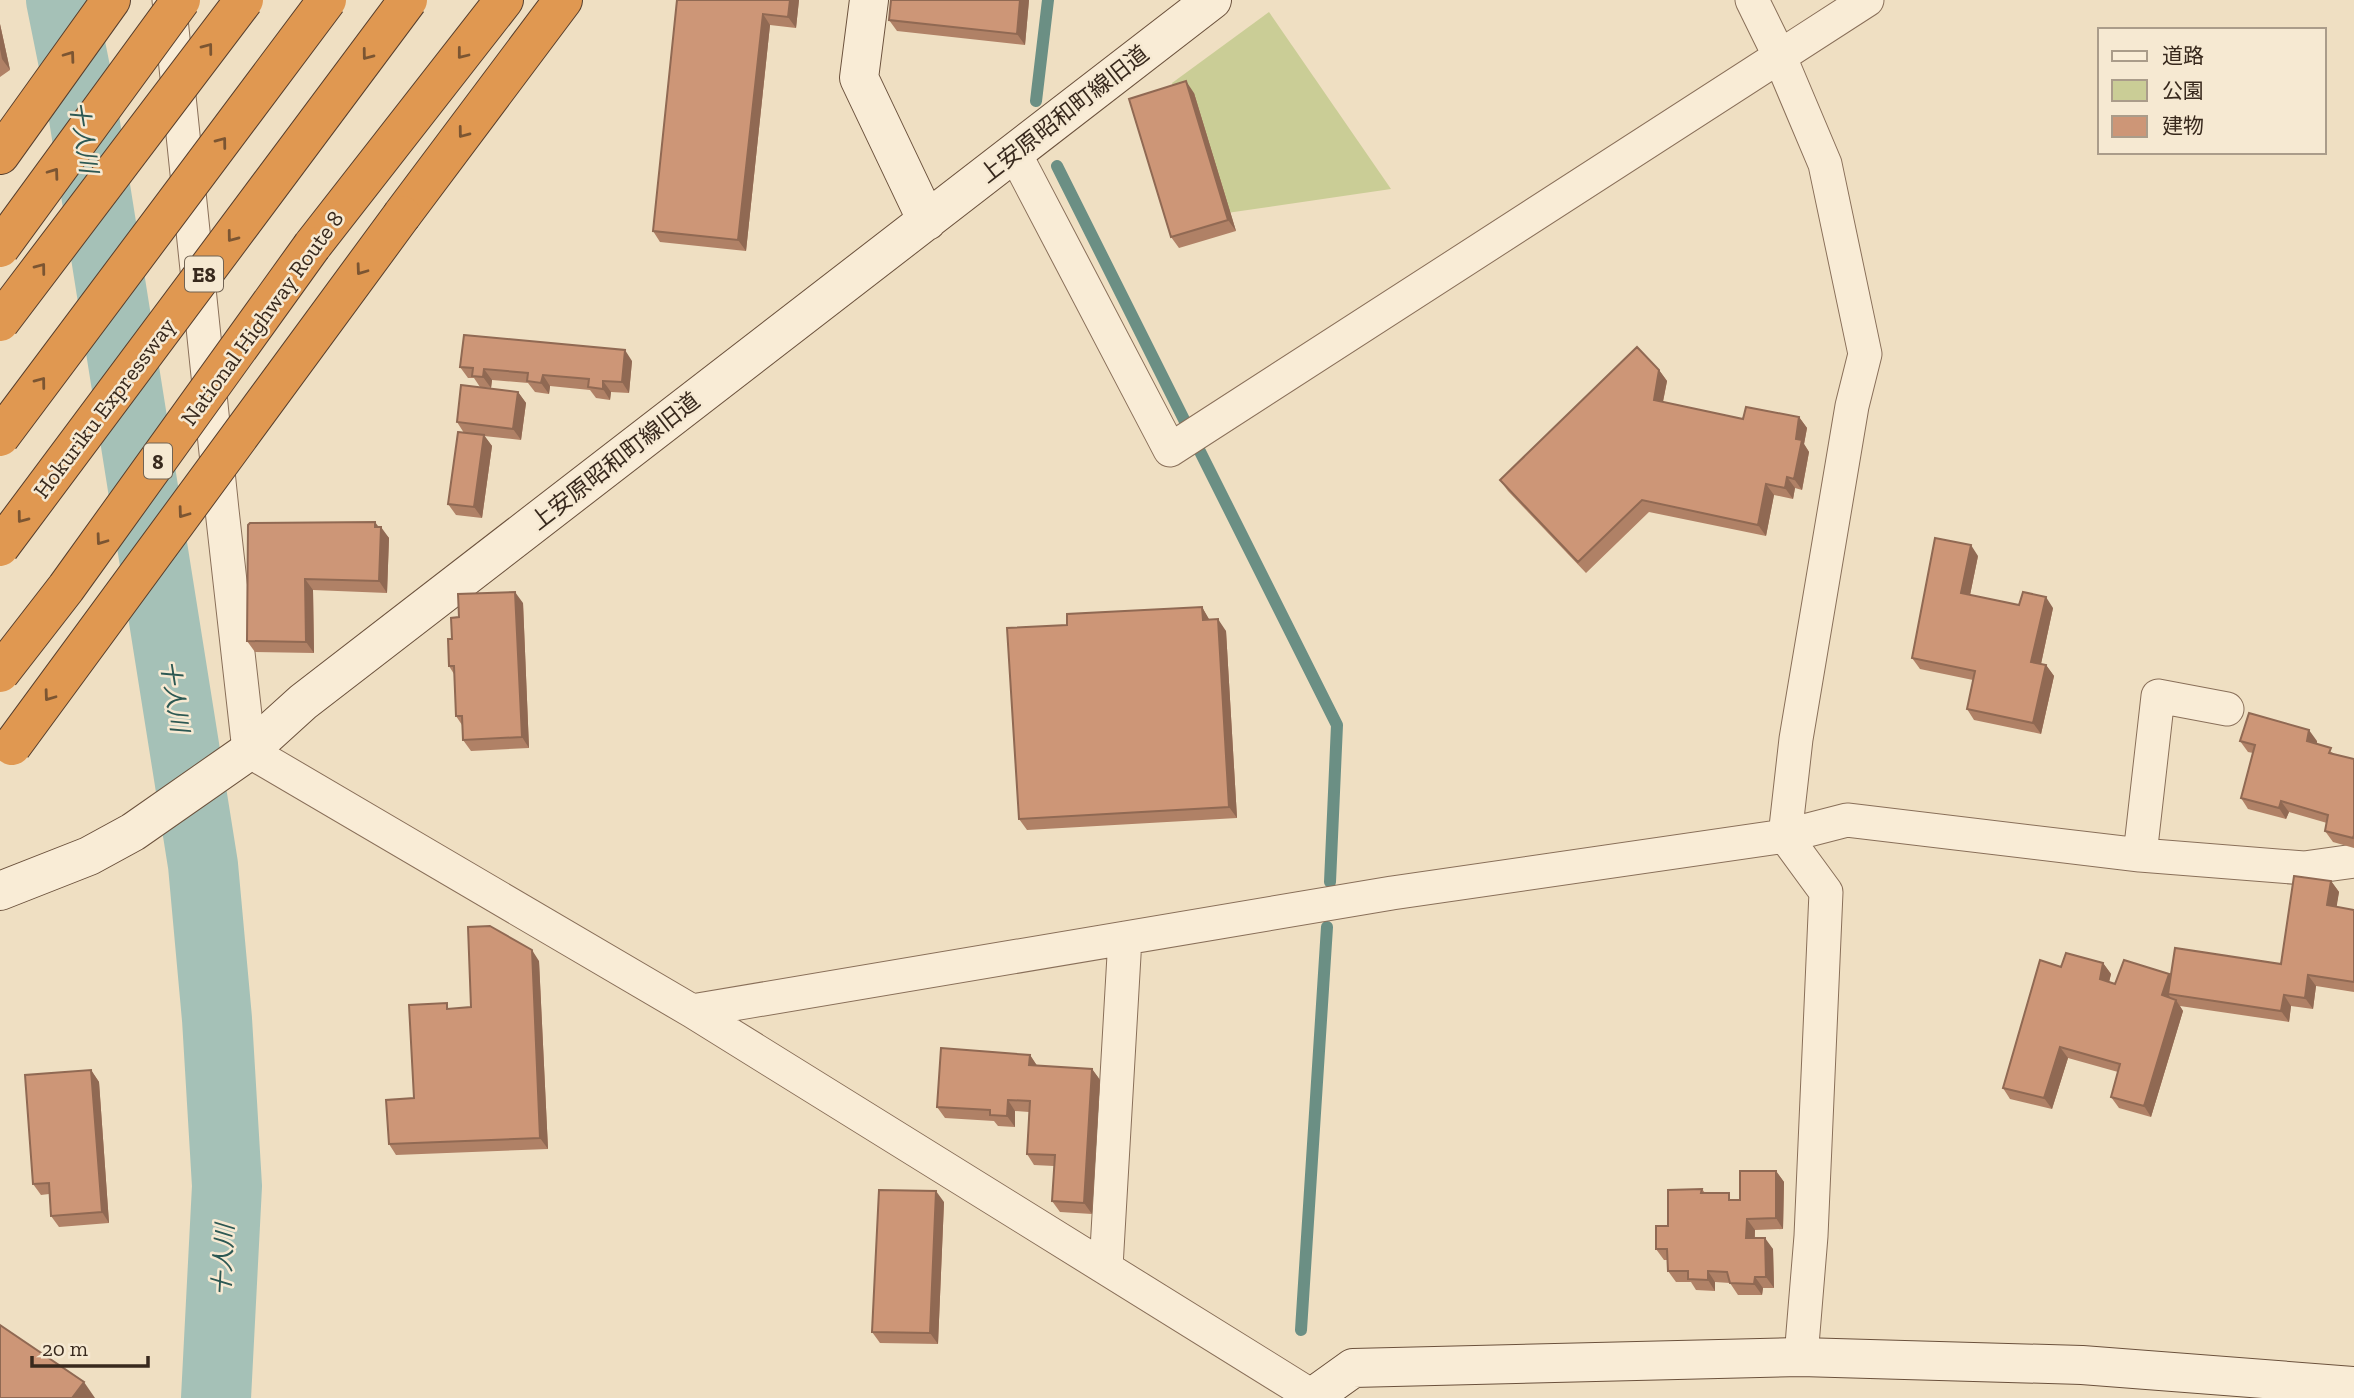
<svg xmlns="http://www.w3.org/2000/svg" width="2354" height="1398" viewBox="0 0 2354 1398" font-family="'Zilla Slab','Noto Sans JP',serif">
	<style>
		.green { fill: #cacd96 }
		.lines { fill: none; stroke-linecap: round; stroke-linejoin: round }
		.stream { stroke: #6b8f84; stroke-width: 12 }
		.river { stroke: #a5c1b7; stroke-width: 70 }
		.street-casing { stroke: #896f59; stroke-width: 35 }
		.secondary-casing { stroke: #6b513c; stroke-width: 40 }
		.highway-casing { stroke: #563e2d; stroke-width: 40 }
		.street { stroke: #f9ecd6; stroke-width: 33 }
		.secondary { stroke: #f9ecd6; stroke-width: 38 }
		.highway { stroke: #e09851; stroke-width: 38 }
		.highway-bridge-casing { stroke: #563e2d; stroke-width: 40; stroke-linecap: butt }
		.highway-bridge { stroke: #e09851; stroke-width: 38 }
		.wall { fill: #b08166 }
		.shaded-wall { fill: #906953 }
		.building { fill: #cd9677; stroke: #906953; stroke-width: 2 }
		.oneway { stroke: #7b5532 }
		.labels { text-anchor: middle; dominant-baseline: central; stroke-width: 5; stroke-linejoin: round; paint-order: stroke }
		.shield { fill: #f6e9d2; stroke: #716353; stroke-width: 2 }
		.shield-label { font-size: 21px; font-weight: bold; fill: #38291d }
		.street-label { font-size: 23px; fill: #38291d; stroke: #f6e9d2 }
		.water-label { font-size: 24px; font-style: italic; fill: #2c5853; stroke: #f6e9d2 }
	</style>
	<rect width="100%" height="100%" fill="#efdfc2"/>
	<!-- green -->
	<path class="green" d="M1269,12L1391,189L1213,215L1172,83Z"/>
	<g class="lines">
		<!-- stream -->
		<path class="stream" d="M1036,101L1048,0
			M1057,166L1337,725L1330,882
			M1301,1330L1327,927"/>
		<!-- river -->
		<path class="river" d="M61,0L81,99L203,865L217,1019L227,1186L216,1398"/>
		<defs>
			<path id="street" d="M169,0L222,510L249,751L692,1011L1315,1398
				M1752,0L1779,55L1825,164L1865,354L1852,406L1796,739L1785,836L1826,892L1811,1236L1801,1357
				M1014,152L1170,450L1867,0
				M2140,855L2158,696L2227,709
				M692,1011L1392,893L1785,836L1847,820L2140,855L2304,868L2354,861
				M1106,1267L1125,938"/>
			<path id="secondary" d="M869,0L859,78L927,221
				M0,891L89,856L133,832L249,751L303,702L1212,0
				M1314,1396L1353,1368L1801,1357L2082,1365L2354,1386"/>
			<path id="highway" d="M0,155L111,0
				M402,215L563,0
				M312,246L504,0"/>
		</defs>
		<!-- street casing -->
		<use href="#street" class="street-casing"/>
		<!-- secondary casing -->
		<use href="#secondary" class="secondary-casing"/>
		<!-- highway casing -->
		<use href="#highway" class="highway-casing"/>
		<!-- street -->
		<use href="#street" class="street"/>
		<!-- secondary -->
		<use href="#secondary" class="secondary"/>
		<!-- highway -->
		<use href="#highway" class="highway"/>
		<defs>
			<path id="highway-bridge" d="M0,248L181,0
				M0,322L244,0
				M0,437L327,0
				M0,547L408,0
				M0,673L66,588L312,246
				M12,746L402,215"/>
		</defs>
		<!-- highway-bridge casing -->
		<use href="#highway-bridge" class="highway-bridge-casing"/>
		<!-- highway-bridge -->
		<use href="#highway-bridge" class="highway-bridge"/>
	</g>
	<!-- wall -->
	<path class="wall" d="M677,0H799L796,28L770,25L746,251L660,242L653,231Z
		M1029,0L1025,45L897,31L889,20Z
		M0,24L10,70L0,77Z
		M1194,93L1236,231L1179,248L1171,237Z
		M632,361L629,393L611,392L610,400L596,398L590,390L550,386L549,394L535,392L528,383L492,380L491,388L480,387L474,378H468L460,367Z
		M1659,370L1667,381L1663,402L1743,419L1799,417L1807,428L1804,444L1809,452L1802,490L1795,488L1793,499L1774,495L1766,536L1649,512L1586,573L1508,491L1500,480Z
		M518,392L526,403L521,440L484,436L492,446L482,518L456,515L448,504L464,433L457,422Z
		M248,525L379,527L389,538L387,593L313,590L314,653L255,652L247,641Z
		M1978,556L1970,595L2019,605L2053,608L2041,664L2046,665L2054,676L2041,734L1974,720L1967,709L1973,680L1920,669L1912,658Z
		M523,603L529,748L471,751L463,740L462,725L456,716L454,674L449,666L452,639Z
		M1202,607L1209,620L1226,631L1237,818L1027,830L1019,819L1067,625Z
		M2240,741H2317V743L2336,755L2354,759V848L2333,842L2325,831L2327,823L2289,812L2286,819L2248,809L2241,798L2253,753L2248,752Z
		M2331,881L2339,892L2336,907L2354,910V992L2316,986L2313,1009L2291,1006L2289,1022L2180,1006L2183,1011L2151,1117L2119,1108L2111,1097L2118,1072L2068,1058L2052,1109L2010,1099L2003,1088L2061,967L2103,963L2111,974L2109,982L2115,984L2171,976L2281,964Z
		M539,961L548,1149L396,1155L389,1144L414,1098L451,1009L471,1007Z
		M1030,1055L1037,1066L1092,1069L1100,1080L1092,1214L1060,1212L1052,1201L1054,1166L1034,1165L1027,1154L1029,1112L1015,1111V1127L998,1126L994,1121L945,1118L937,1107Z
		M91,1070L99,1082L109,1223L59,1227L51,1216L49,1194L41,1195L33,1184Z
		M1776,1171L1784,1182L1783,1229L1755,1230V1238L1773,1249L1774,1288H1763L1762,1295H1738L1730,1283L1715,1282V1291L1696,1290L1691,1282H1676L1668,1271L1667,1260H1664L1656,1249L1668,1226L1702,1189L1705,1193L1733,1200H1740Z
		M944,1202L938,1344L880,1343L872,1332Z"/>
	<!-- shaded-wall -->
	<path class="shaded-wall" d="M790,0H799L796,28L788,17Z
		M1020,0H1029L1025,45L1017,34Z
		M763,14L770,25L746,251L738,240Z
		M0,24L10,70L2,59L0,49Z
		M1186,81L1194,93L1236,231L1228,220Z
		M625,350L632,361L629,393L622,382Z
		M484,369L492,380L491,388L483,377Z
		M1659,370L1667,381L1661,411L1654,400Z
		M543,375L550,386L549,394L541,383Z
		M603,381L611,392L610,400L603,389Z
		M518,392L526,403L521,440L513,429Z
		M1799,417L1807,428L1804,444L1809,452L1802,490L1794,479L1796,439Z
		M484,435L492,446L482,518L474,507Z
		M1787,477L1795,488L1793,499L1785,488Z
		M1766,484L1774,495L1766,536L1758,525Z
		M375,522L381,530V527L389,538L387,593L379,581Z
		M1971,545L1978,556L1968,605L1961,593Z
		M305,579L313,590L314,653L306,642Z
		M515,592L523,603L529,748L522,737Z
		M2046,597L2053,608L2039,673L2031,662Z
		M1202,607L1209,619L1211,631L1203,620Z
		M1218,619L1226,631L1237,818L1229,807Z
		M2046,665L2054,676L2041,734L2033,723Z
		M2309,730L2317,741L2315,752L2307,741Z
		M2281,801L2289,812L2286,819L2279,808Z
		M2331,881L2339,892L2335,917L2327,905Z
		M532,950L539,961L548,1149L540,1138Z
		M2103,963L2111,974L2107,990L2100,979Z
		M2169,974L2177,985L2168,994L2172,1000L2162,995Z
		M2308,975L2316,986L2313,1009L2305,998Z
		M2284,995L2291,1006L2289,1022L2281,1011Z
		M2176,1000L2183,1011L2151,1117L2144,1106Z
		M2060,1047L2068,1058L2052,1109L2044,1098Z
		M1030,1055L1038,1067L1029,1065Z
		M1092,1069L1100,1080L1092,1214L1084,1203Z
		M91,1070L99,1082L109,1223L102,1212Z
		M1008,1100L1015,1111V1127L1007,1116Z
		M1776,1171L1784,1182L1783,1229L1776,1218Z
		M936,1191L944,1202L938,1344L930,1333Z
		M1747,1219L1755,1230L1754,1249L1746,1238Z
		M1765,1238L1773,1249L1774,1288L1766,1277Z
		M1708,1271L1715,1282V1291L1708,1280Z
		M1755,1277L1763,1288L1762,1295L1754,1284Z
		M84,1382L95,1398H72Z"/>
	<!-- building -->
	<path class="building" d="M677,0H790L788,17L763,14L738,240L653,231Z
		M891,0H1020L1017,34L889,20Z
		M1186,81L1228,220L1171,237L1129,99Z
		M464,335L625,350L622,382L603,381V389L588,387L589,379L543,375L541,383L527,381L528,373L484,369L483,377L472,376L473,368L460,367Z
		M1637,347L1659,370L1654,400L1743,419L1746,407L1799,417L1796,439L1802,440L1794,479L1787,477L1785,488L1766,484L1758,525L1642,500L1578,562L1500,480Z
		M461,385L518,392L513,429L457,422Z
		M458,432L484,435L474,507L448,504Z
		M375,522V527H381L379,581L305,579L306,642L247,641L248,525L250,523Z
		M1935,538L1971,545L1961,593L2019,605L2023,592L2046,597L2031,662L2046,665L2033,723L1967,709L1975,671L1912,658Z
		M515,592L522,737L463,740L462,716H456L454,666H449L448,639H452L451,618L459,617L458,594Z
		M1202,607L1203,620L1218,619L1229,807L1019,819L1007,628L1067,625V614Z
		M2249,713L2309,730L2307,741L2331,748L2329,753L2354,759V835L2353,838L2325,831L2328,815L2281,801L2279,808L2241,798L2255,745L2240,741Z
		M2294,876L2331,881L2327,905L2354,910V982L2308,975L2305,998L2284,995L2281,1011L2168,994L2175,948L2281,964Z
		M490,926L532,950L540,1138L389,1144L386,1100L414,1098L409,1005L447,1003V1009L471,1007L468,927Z
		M2066,953L2103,963L2100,979L2115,984L2124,960L2169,974L2162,995L2176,1000L2144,1106L2111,1097L2120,1064L2060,1047L2044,1098L2003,1088L2040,960L2061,967Z
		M941,1048L1030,1055L1029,1065L1092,1069L1084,1203L1052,1201L1055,1155L1027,1154L1030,1101L1008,1100L1007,1116L990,1115V1110L937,1107Z
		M91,1070L102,1212L51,1216L49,1183L33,1184L25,1075Z
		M1740,1171H1776V1218L1747,1219L1746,1238H1765L1766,1277H1755L1754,1284L1730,1283L1727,1272L1708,1271V1280L1688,1279V1271H1668L1667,1249H1656V1226H1668V1190L1702,1189L1701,1193H1729V1200H1740Z
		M879,1190L936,1191L930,1333L872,1332Z
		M0,1325L84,1382L72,1398H0Z"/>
	<!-- one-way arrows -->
	<defs><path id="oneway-chevron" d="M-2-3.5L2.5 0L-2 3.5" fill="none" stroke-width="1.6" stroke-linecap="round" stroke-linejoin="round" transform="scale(1.75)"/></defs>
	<g class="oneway">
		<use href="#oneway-chevron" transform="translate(208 48) rotate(-53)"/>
		<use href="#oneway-chevron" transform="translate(462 54) rotate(128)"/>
		<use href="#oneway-chevron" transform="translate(367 55) rotate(127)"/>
		<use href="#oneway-chevron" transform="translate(70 56) rotate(-54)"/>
		<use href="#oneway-chevron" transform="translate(463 133) rotate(127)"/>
		<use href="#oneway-chevron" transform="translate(222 142) rotate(-53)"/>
		<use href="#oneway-chevron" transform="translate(54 173) rotate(-54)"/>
		<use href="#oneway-chevron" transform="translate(232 237) rotate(127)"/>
		<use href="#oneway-chevron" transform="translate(41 268) rotate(-53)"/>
		<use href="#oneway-chevron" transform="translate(361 270) rotate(126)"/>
		<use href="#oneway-chevron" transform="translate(41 382) rotate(-53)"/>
		<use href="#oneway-chevron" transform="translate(183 513) rotate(126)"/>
		<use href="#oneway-chevron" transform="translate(22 518) rotate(127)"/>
		<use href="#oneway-chevron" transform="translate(101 540) rotate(126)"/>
		<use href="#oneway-chevron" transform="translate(49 696) rotate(126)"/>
	</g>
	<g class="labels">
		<!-- shield labels -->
		<g class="shield">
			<rect x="185" y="256.5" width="38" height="35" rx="5"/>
			<rect x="144" y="443.5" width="28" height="35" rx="5"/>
		</g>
		<g class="shield-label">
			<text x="204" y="274">E8</text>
			<text x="158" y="461">8</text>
		</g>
		<!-- street labels -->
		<g class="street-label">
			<text transform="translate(1064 114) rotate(-38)">上安原昭和町線旧道</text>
			<text transform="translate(262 318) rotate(-54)">National Highway Route 8</text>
			<text transform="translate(104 408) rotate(-53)">Hokuriku Expressway</text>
			<text transform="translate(615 461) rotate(-38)">上安原昭和町線旧道</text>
		</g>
		<!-- water labels -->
		<g class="water-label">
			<text transform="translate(84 137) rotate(81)">十人川</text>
			<text transform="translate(175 696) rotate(81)">十人川</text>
			<text transform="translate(223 1260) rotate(-87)">十人川</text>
		</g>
	</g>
	<!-- legend -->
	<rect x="2098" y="28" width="228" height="126" fill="#f6e9d2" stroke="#aa9c8a" stroke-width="2"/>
	<rect x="2112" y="51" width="35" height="10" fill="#f9ecd6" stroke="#aa9c8a" stroke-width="2"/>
	<text x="2162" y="63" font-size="21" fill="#38291d">道路</text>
	<rect x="2112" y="80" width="35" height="21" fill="#cacd96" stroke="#aa9c8a" stroke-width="2"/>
	<text x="2162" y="98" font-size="21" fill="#38291d">公園</text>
	<rect x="2112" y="116" width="35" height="21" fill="#cd9677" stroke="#aa9c8a" stroke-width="2"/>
	<text x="2162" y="133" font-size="21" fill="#38291d">建物</text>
	<!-- scale -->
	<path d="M32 1356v10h116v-10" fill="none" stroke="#38291d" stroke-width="3.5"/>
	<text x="42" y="1356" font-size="21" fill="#38291d" stroke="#f6e9d2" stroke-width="5" paint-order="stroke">20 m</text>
</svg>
